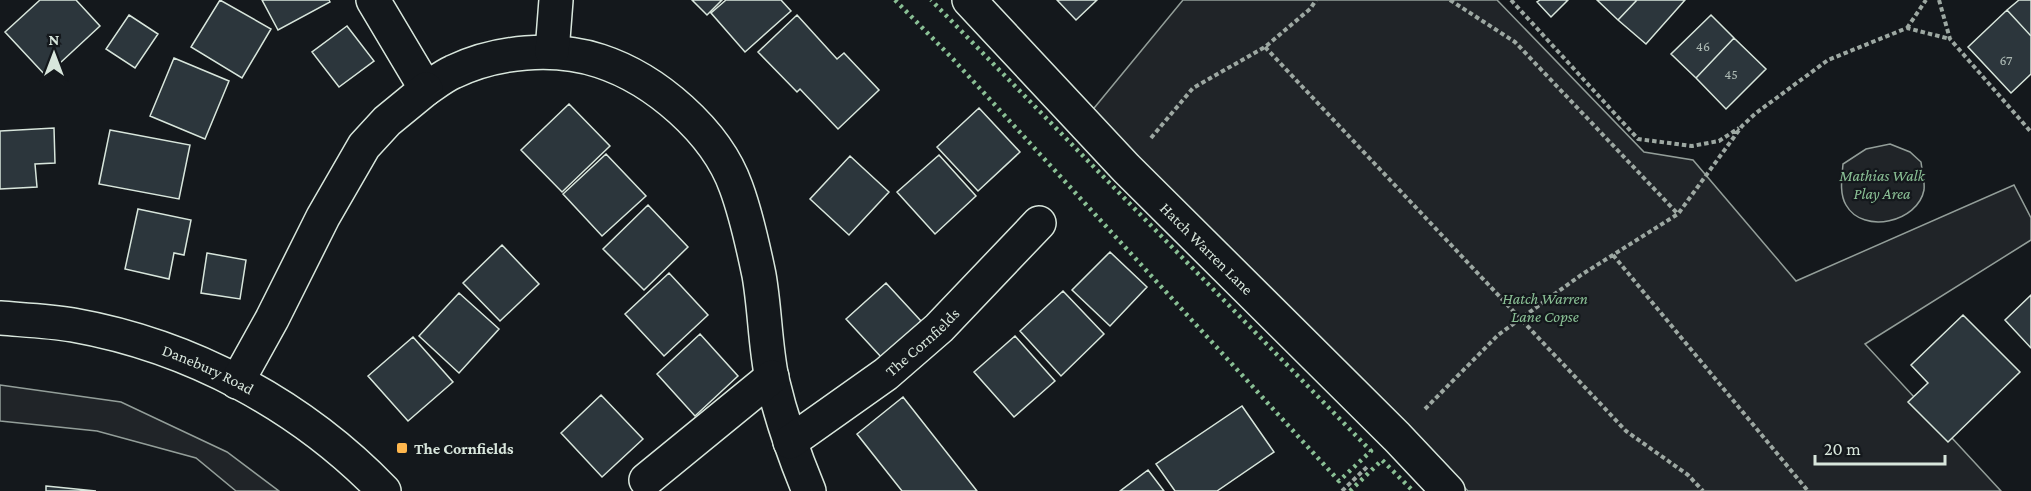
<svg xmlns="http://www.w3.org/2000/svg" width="2031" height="491" viewBox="0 0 2031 491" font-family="'Crimson Pro',serif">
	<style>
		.green { fill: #202428; stroke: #939e99; stroke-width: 1.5 }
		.building { fill: #2c363c; stroke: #d8e6dc; stroke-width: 1.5 }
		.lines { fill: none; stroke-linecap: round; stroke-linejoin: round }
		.minor-casing { stroke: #d8e6dc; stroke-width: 36 }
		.path { stroke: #9da8a2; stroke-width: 4; stroke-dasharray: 4.5 3; stroke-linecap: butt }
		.minor { stroke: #14181c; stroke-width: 33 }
		.hedge { stroke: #8ac095; stroke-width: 4.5; stroke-dasharray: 3 4.5; stroke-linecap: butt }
		.poi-dot { fill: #ffb74d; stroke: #14181c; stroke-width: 2 }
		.labels { text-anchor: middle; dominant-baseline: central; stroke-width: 4.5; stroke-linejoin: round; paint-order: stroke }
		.number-label { font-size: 14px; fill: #adbab4 }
		.park-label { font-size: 16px; font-style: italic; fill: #8ac095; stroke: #14181c }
		.street-label { font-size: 16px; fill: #d8e6dc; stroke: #14181c }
		.poi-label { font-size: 16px; font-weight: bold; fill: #d8e6dc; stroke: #14181c; text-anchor: start }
	</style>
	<rect width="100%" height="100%" fill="#14181c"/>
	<!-- green -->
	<path class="green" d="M1183,0H1497L1644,152L1693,160L1796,281L2014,185L2031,218V240L1865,344L2001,491H1468L1090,113Z
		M1890,144L1910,152L1921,162C1922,171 1925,181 1924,190C1918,222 1863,235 1846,205C1839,193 1842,177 1843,164L1866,149Z
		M0,385L121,402L227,452L279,491H236L196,458L97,431L0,421Z"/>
	<!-- building -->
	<path class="building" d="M40,0H76L100,26L46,76L5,32Z
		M220,0L271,29L242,78L191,47Z
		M262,0H329L330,2L278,30Z
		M692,0H722L707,15Z
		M726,0H781L791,11L745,52L711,13Z
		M1057,0H1097L1076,20Z
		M1540,0H1568L1551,17L1537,2Z
		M1597,0H1637L1618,20Z
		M1637,0H1685L1646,44L1618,20Z
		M2019,0H2031V36L2007,10Z
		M2007,10L2031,36V74L2011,93L1968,47Z
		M129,15L158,34L135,68L106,49Z
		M797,15L837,59L844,53L879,90L838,129L800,89L797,92L758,52Z
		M1711,15L1734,38L1696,78L1671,54Z
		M347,26L374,61L339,87L312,52Z
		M1734,38L1766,69L1726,109L1696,78Z
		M174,58L229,81L205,139L150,116Z
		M569,104L610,146L562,192L521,150Z
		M979,108L1020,152L978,191L937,147Z
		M54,128L55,163L35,164L37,187L0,189V131Z
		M110,130L190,145L179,199L99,184Z
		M606,154L646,196L602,236L563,194Z
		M939,155L976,196L935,234L897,192Z
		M850,156L889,192L849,235L810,199Z
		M648,205L688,247L644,290L603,249Z
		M138,209L191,220L184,255L174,253L169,279L125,269Z
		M502,245L539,284L500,321L463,283Z
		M1110,252L1147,287L1110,326L1072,290Z
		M207,253L246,260L240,299L201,293Z
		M669,273L708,315L664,356L625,314Z
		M886,283L921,321L882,358L846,319Z
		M1063,291L1104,334L1061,376L1020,331Z
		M459,293L499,329L459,373L419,336Z
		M2031,295V348L2005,320Z
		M1963,315L2020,372L1948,442L1908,402L1928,383L1911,365Z
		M700,334L738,376L695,416L657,374Z
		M1015,336L1055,381L1014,417L974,372Z
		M413,337L453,382L408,421L368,376Z
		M601,395L643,439L602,477L561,433Z
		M903,397L977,491H902L857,434Z
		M1242,406L1274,452L1217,491H1175L1156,464Z
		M1148,470L1164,491H1120Z
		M46,486L96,491H46Z"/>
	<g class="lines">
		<defs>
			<g id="minor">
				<path d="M373,0L426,89C435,83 444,76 453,72C497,51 554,46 600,61C655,79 716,131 736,187C746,214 753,246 759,275C765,309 765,345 772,379C781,417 794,455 809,491"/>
				<path id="s1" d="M969,0L1126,168L1397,437L1448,491"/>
				<path d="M552,52L556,0"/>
				<path id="s2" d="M0,318C24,320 49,321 73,325C191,346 301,405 384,491"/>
				<path d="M237,382L272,319L323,217L364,146L387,121L426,89"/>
				<path id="s3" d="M790,442L886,374L939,328L1039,223"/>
				<path d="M646,480L772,377"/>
			</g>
		</defs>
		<!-- minor casing -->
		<use href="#minor" class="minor-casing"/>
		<!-- path -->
		<path class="path" d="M1450,0L1515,42L1678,214
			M1511,0L1638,139L1692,146L1719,141L1739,128
			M1939,0L1950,39L2031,132
			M1907,28L1926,0
			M1265,47L1626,431L1688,475L1703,491
			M1151,138L1193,88L1265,47L1310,9L1316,0
			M1613,255L1808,491
			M1425,409L1498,335L1581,275L1678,214L1742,126L1756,113L1828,60L1907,28L1950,39
			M1342,491L1369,465"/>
		<!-- minor -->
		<use href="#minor" class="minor"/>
		<!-- hedge -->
		<path class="hedge" d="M895,0L952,58L1339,481L1371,451L931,0
			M1350,491L1382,460L1413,491"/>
	</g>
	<!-- markers -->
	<rect class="poi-dot" x="396" y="442" width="12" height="12" rx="3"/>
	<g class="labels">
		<!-- number labels -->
		<g class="number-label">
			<text x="1703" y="46">46</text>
			<text x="2006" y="60">67</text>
			<text x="1731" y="74">45</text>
		</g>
		<!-- park labels -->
		<g class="park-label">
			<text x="1882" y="175">Mathias Walk<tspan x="1882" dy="18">Play Area</tspan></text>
			<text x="1545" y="298">Hatch Warren<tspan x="1545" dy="18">Lane Copse</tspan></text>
		</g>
		<!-- street labels -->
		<g class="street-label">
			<text stroke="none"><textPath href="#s1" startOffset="344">Hatch Warren Lane</textPath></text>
			<text stroke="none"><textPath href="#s3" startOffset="166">The Cornfields</textPath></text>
			<text stroke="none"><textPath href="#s2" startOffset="216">Danebury Road</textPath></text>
		</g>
		<!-- poi labels -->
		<g class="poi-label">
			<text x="414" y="448">The Cornfields</text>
		</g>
	</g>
	<!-- north arrow -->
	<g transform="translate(54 54)" stroke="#14181c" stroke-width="4.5" paint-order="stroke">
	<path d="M0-4.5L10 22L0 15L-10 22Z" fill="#d8e6dc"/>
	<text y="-9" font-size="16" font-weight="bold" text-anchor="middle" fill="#d8e6dc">N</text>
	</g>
	<!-- scale -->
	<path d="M1815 455v9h130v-9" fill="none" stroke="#d8e6dc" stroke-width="3"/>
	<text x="1824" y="455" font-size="18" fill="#d8e6dc" stroke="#14181c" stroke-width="4.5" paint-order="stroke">20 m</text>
</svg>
